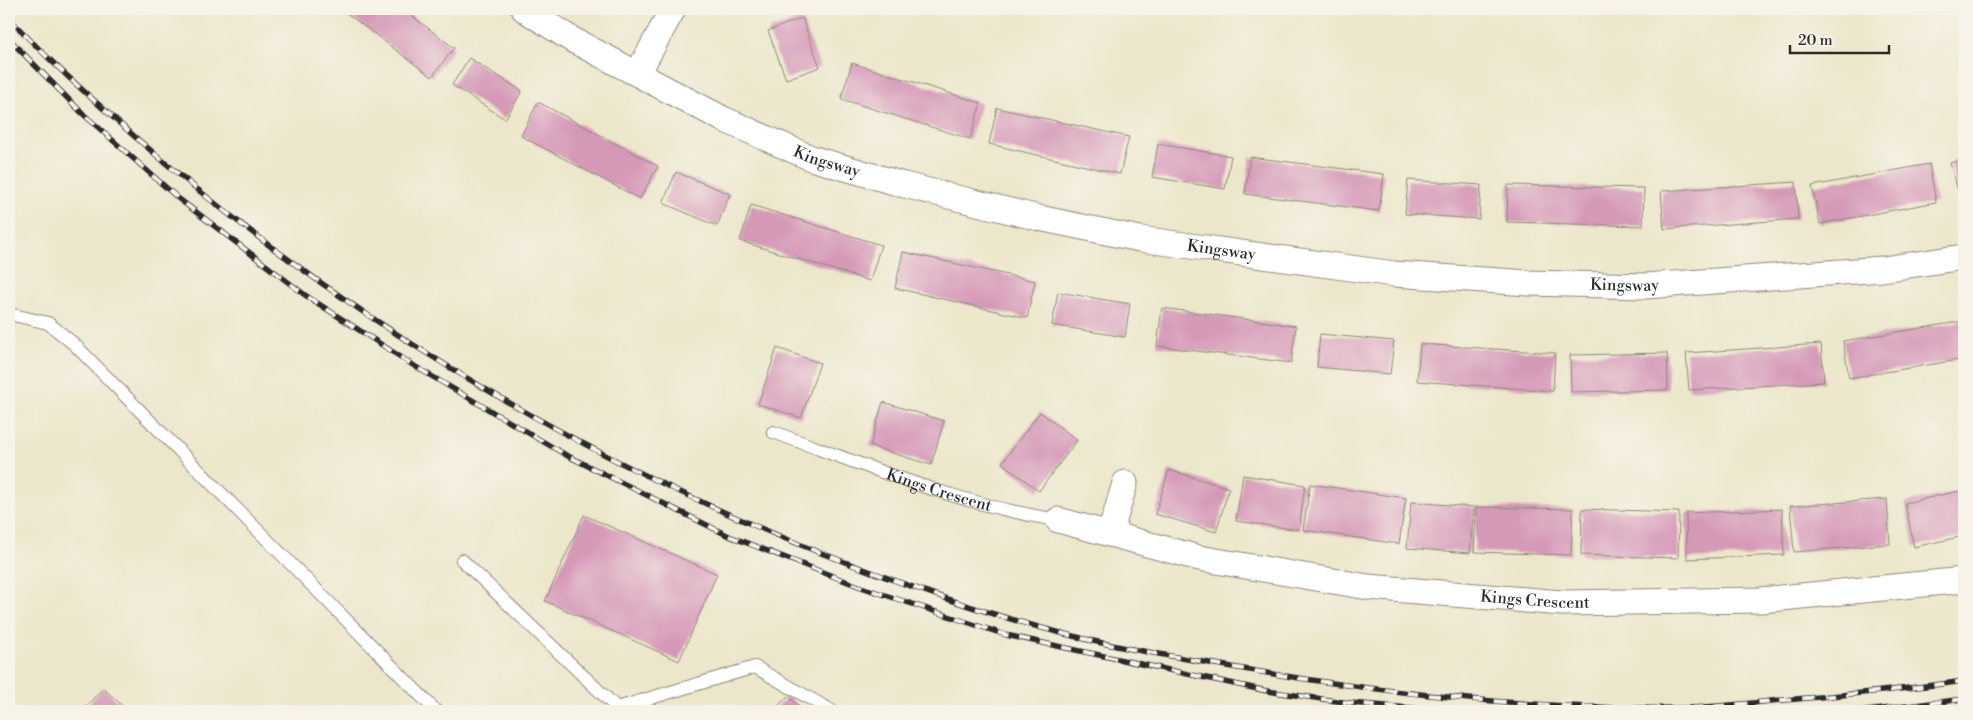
<svg xmlns="http://www.w3.org/2000/svg" width="1973" height="720" viewBox="0 0 1973 720" font-family="'Libre Bodoni',serif">
	<style>
		.building { fill: #d599b8 }
		.lines { fill: none; stroke-linecap: round; stroke-linejoin: round }
		.service-casing { stroke: #8c887a; stroke-width: 14 }
		.minor-casing { stroke: #8c887a; stroke-width: 27 }
		.service { stroke: #fff; stroke-width: 12 }
		.minor { stroke: #fff; stroke-width: 25 }
		.rail-casing { stroke: #2b2b2b; stroke-width: 5.5 }
		.rail { stroke: #f7f3e8; stroke-width: 4; stroke-dasharray: 11; stroke-linecap: butt }
		.labels { text-anchor: middle; dominant-baseline: central; stroke-width: 5; stroke-linejoin: round; paint-order: stroke }
		.street-label { font-size: 16px; fill: #2b2b2b; stroke: #f7f3e8 }
	</style>
	<rect width="100%" height="100%" fill="#f7f3e8"/>
	<filter id="ink" filterUnits="userSpaceOnUse"><feTurbulence type="fractalNoise" baseFrequency=".02" numOctaves="2"/><feDisplacementMap in="SourceGraphic" scale="10" xChannelSelector="R" yChannelSelector="G"/><feConvolveMatrix kernelMatrix="1 2 1 2 8 2 1 2 1" color-interpolation-filters="sRGB"/></filter>
	<filter id="wash" filterUnits="userSpaceOnUse"><feTurbulence type="fractalNoise" baseFrequency=".0096" numOctaves="4" result="noise"/><feDisplacementMap in="SourceGraphic" scale="20" xChannelSelector="R" yChannelSelector="G"/><feGaussianBlur stdDeviation="1.12" result="paint"/><feColorMatrix in="noise" values="0 0 0 0 0 0 0 0 0 0 0 0 0 0 0 0 0 1.4 0 .05"/><feComposite in="paint" operator="in"/></filter>
	<g filter="url(#wash)">
		<rect width="100%" height="100%" fill="#ece6ca"/>
		<g id="blocks">
			<!-- building -->
			<path class="building" d="M341,9H403L454,48L432,77Z
				M802,18L820,67L786,79L768,31Z
				M469,58L522,91L505,119L452,85Z
				M852,63L981,103L970,139L841,99Z
				M538,102L658,166L640,199L521,136Z
				M997,108L1129,137L1120,174L989,144Z
				M1158,144L1231,156L1225,189L1152,177Z
				M1250,157L1384,174L1379,211L1245,194Z
				M1964,159V199L1961,200L1950,163Z
				M1929,164L1936,202L1820,224L1812,186Z
				M676,172L730,194L717,226L663,203Z
				M1408,180L1481,185L1479,219L1405,214Z
				M1796,182L1798,219L1664,229L1661,191Z
				M1508,185L1644,188L1643,226L1507,222Z
				M751,205L881,245L870,281L740,241Z
				M903,252L1035,281L1027,318L895,288Z
				M1058,292L1130,304L1125,337L1052,325Z
				M1162,308L1296,326L1291,363L1157,346Z
				M1964,321V359L1849,378L1843,341Z
				M1320,334L1394,341L1390,374L1317,367Z
				M1420,344L1555,353L1553,391L1417,381Z
				M1821,344L1824,382L1689,390L1686,353Z
				M777,348L820,363L801,418L758,404Z
				M1667,353L1668,390L1571,392L1570,355Z
				M883,402L944,421L931,465L870,446Z
				M1040,412L1077,440L1039,491L1002,463Z
				M1169,470L1229,488L1216,532L1155,514Z
				M1243,475L1305,485L1299,530L1236,521Z
				M1310,484L1406,498L1399,544L1303,530Z
				M1964,490V536L1914,547L1905,503Z
				M1887,499L1890,544L1794,552L1790,506Z
				M1411,502L1474,507L1470,553L1407,548Z
				M1476,507L1573,509L1571,555L1474,552Z
				M1582,509L1679,512L1678,558L1581,555Z
				M1782,509L1784,555L1687,559L1686,513Z
				M584,515L717,574L679,661L545,601Z
				M103,688L128,711H82Z
				M788,696L804,711H773Z"/>
		</g>
	</g>
	<g filter="url(#ink)">
		<use href="#blocks" fill-opacity="0" stroke="#8c887a" stroke-width="1"/>
		<g class="lines">
			<defs>
				<g id="service">
					<path d="M9,314L48,323L74,344L436,711"/>
					<path id="s1" d="M773,432C867,466 960,505 1058,520"/>
					<path d="M462,560L617,708L755,667L832,711"/>
				</g>
				<g id="minor">
					<path id="s2" d="M524,9L571,39L723,119L811,158L904,185L1039,218L1140,239L1394,274L1529,283L1645,286L1883,269L1964,257"/>
					<path d="M638,73L673,9"/>
					<path id="s3" d="M1058,520L1199,558L1368,587L1562,603L1761,600L1964,580"/>
					<path d="M1110,534L1125,483"/>
				</g>
			</defs>
			<!-- service casing -->
			<use href="#service" class="service-casing"/>
			<!-- minor casing -->
			<use href="#minor" class="minor-casing"/>
			<!-- service -->
			<use href="#service" class="service"/>
			<!-- minor -->
			<use href="#minor" class="minor"/>
			<defs>
				<path id="rail" d="M9,18C48,60 91,98 134,136C337,313 571,454 821,553C905,585 990,616 1077,637C1118,648 1162,654 1204,662C1362,691 1524,710 1686,708C1714,707 1743,704 1771,701C1836,696 1900,690 1964,681
					M9,39L82,113L179,199L305,295L416,367L566,455L729,536L861,587L1006,635L1267,691L1350,703L1446,711
					M1865,711L1964,699"/>
			</defs>
			<!-- rail casing -->
			<use href="#rail" class="rail-casing"/>
			<!-- rail -->
			<use href="#rail" class="rail"/>
		</g>
	</g>
	<g class="labels">
		<!-- street labels -->
		<g class="street-label">
			<text stroke="none"><textPath href="#s2" startOffset="340">Kingsway</textPath></text>
			<text stroke="none"><textPath href="#s2" startOffset="745">Kingsway</textPath></text>
			<text stroke="none"><textPath href="#s2" startOffset="1150">Kingsway</textPath></text>
			<text stroke="none"><textPath href="#s1" startOffset="176">Kings Crescent</textPath></text>
			<text stroke="none"><textPath href="#s3" startOffset="485">Kings Crescent</textPath></text>
		</g>
	</g>
	<!-- margin -->
	<rect width="1973" height="720" fill="none" stroke="#f7f3e8" stroke-width="30"/>
	<!-- scale -->
	<path d="M1790 45v8h99v-8" fill="none" stroke="#2b2b2b" stroke-width="2.5"/>
	<text x="1798" y="45" font-size="15" fill="#2b2b2b" stroke="#f7f3e8" stroke-width="4" paint-order="stroke">20 m</text>
</svg>
